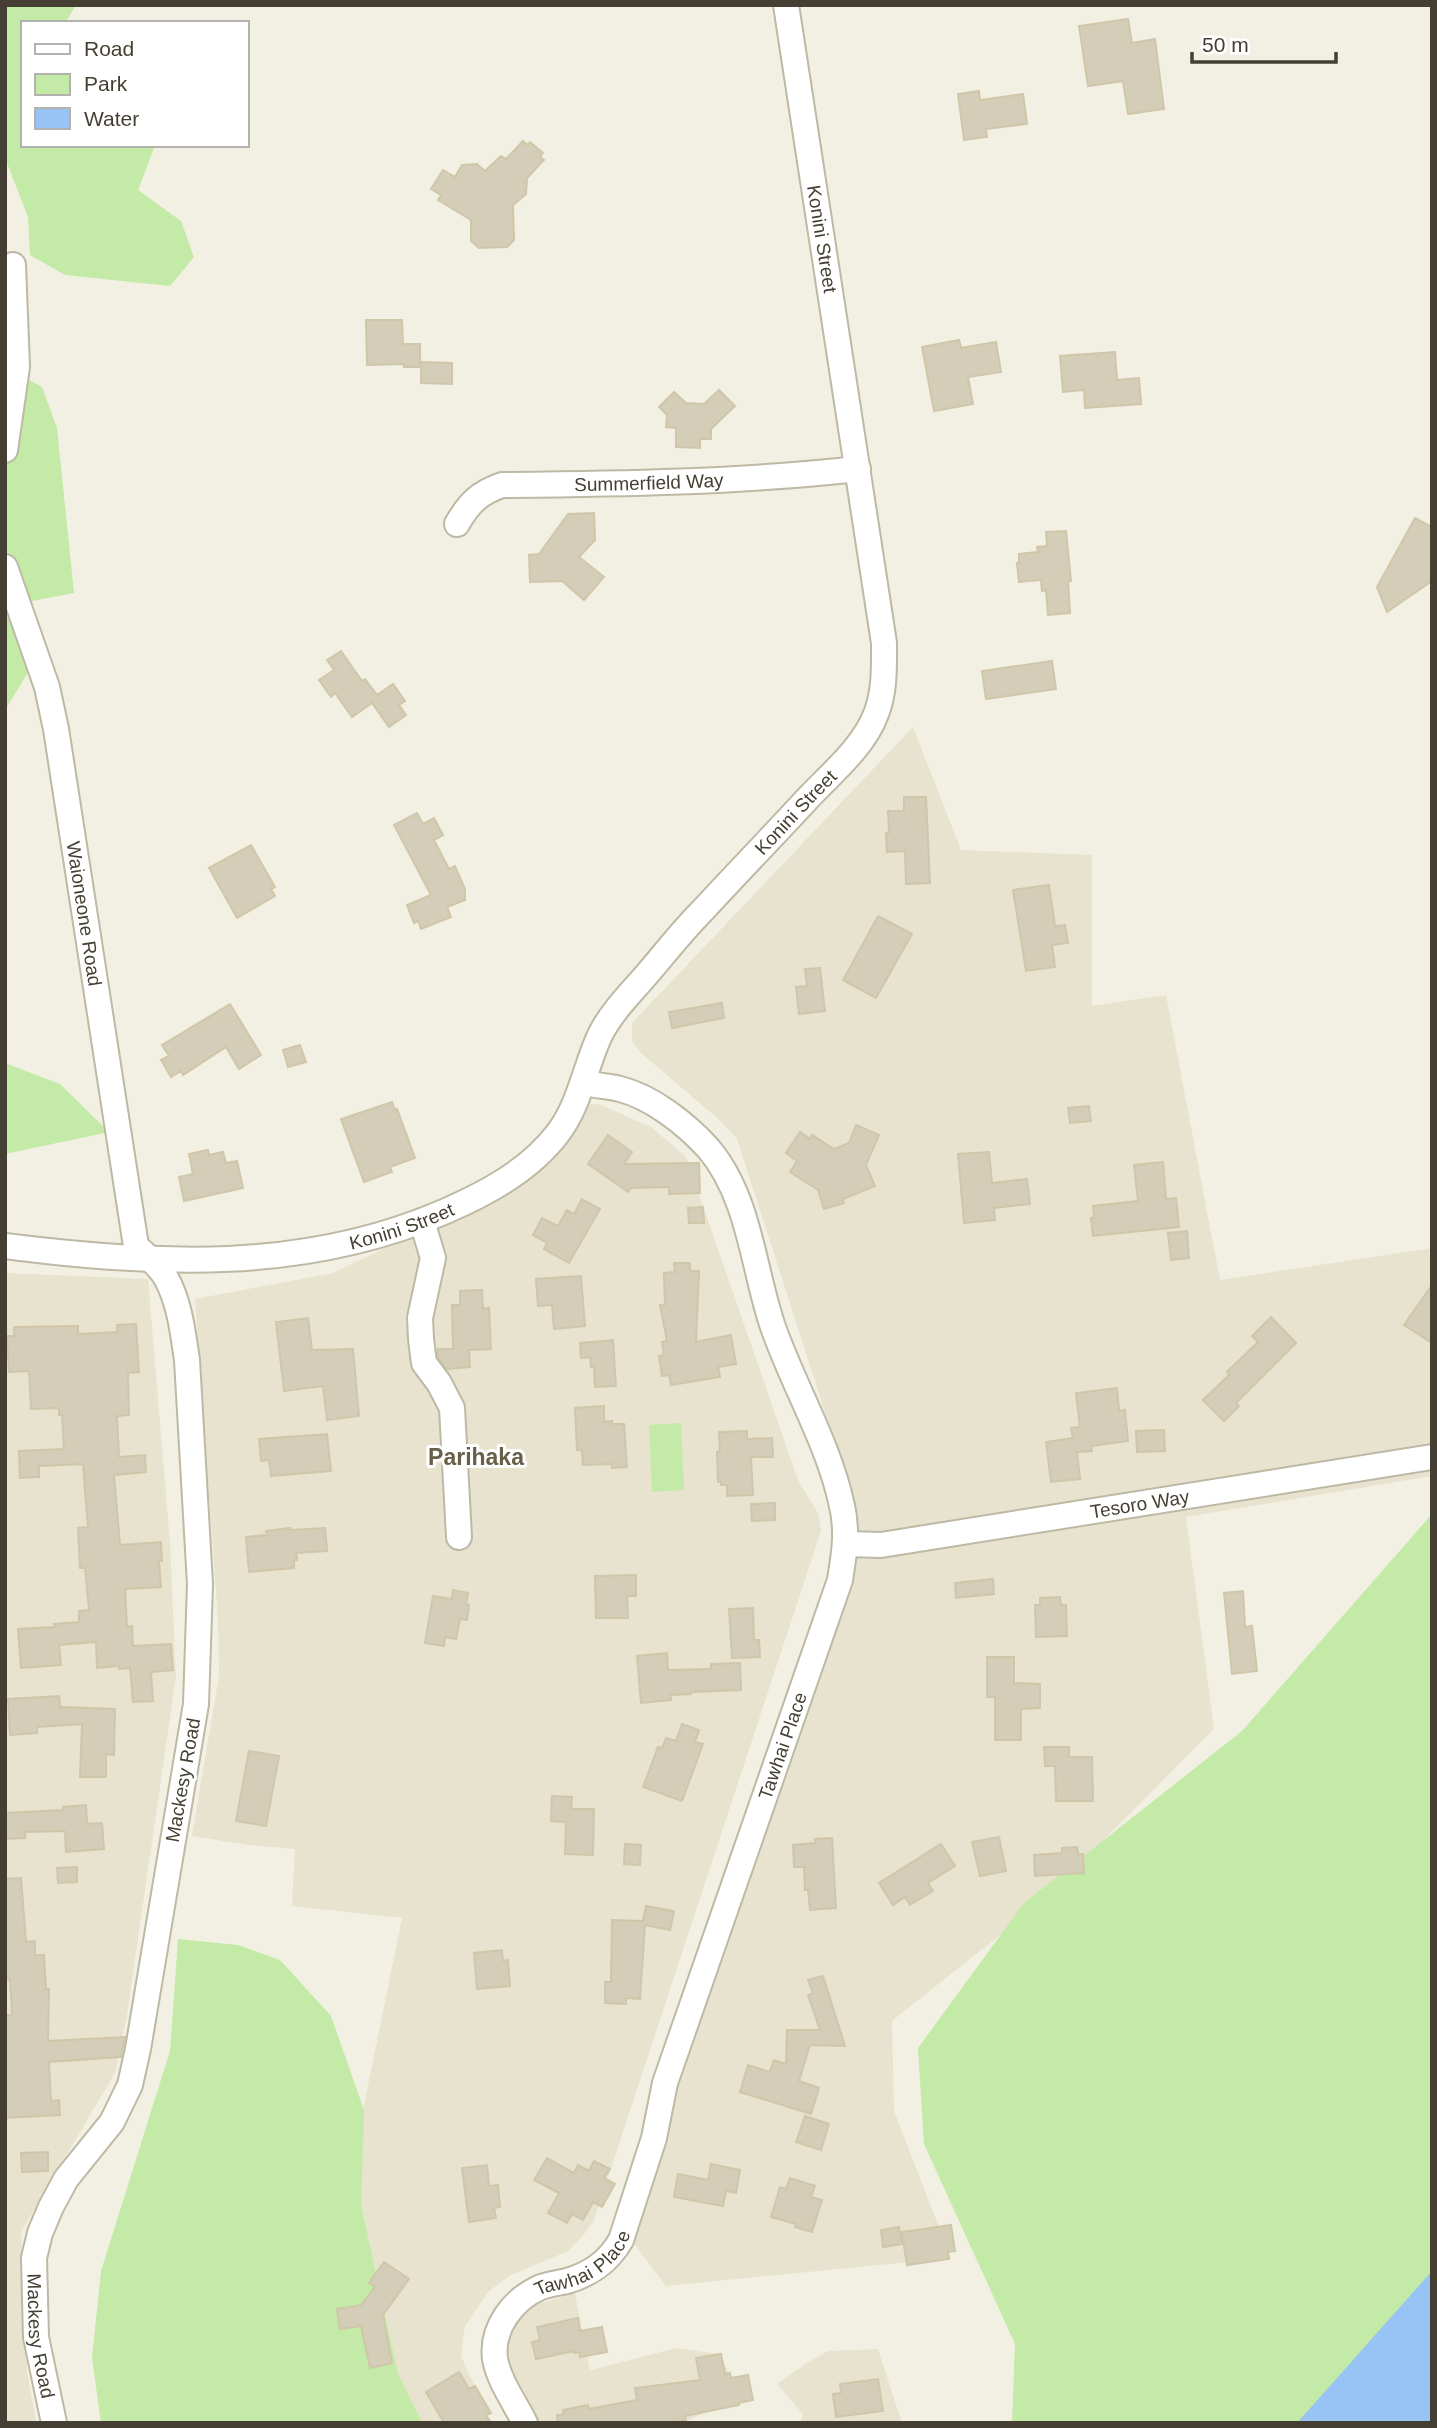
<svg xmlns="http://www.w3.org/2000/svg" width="1437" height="2428" viewBox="0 0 1437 2428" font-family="Arial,sans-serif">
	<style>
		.residential { fill: #e7e3cf }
		.green { fill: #c3eaa7 }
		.water { fill: #98c3f5 }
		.building { fill: #d4cdb7; stroke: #d0c6a9; stroke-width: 2 }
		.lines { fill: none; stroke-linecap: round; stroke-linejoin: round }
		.minor-casing { stroke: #beb9a4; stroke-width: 28 }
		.minor { stroke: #fff; stroke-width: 24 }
		.labels { text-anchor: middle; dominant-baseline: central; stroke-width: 6; stroke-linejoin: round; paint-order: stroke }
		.street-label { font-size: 19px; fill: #443f32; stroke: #fff }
		.quarter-label { font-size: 23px; font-weight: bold; fill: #685f49; stroke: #fff }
	</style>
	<rect width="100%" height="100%" fill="#f2f0e2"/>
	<!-- residential -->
	<path class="residential" d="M913,727L961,850L1092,855V1006L1166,995L1220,1280L1432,1248V1476L1186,1517L1214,1729L1044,1900L892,2021L894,2111L951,2258L666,2286L629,2237L859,1526L853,1499L737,1139L716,1117L641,1053L632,1041V1023Z
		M586,1103L601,1105L651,1127L686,1157L798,1480L819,1515L821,1531L594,2220L583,2236L568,2251L511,2275L489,2291L465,2326L461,2356L491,2423H395L324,2303L402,1918L292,1906L295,1849L248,1845L192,1836L219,1676L218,1620L195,1299L333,1273L493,1196Z
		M5,1273L148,1279L170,1543L176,1676L127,2015L115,2073L21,2232L27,2371L36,2423H5Z
		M575,2293L590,2370L677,2348L718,2354L731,2376L733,2399L682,2423H526L497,2368L515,2311Z
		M878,2349L902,2423H800L803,2414L777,2384L808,2362L828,2351Z"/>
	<!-- green -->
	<path class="green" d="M5,5H76L67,20L71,23H23V145H151L154,148L138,190L181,221L194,257L170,286L65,275L30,255L28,217L5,158Z
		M5,366L42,387L57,428L74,593L32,601L40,653L5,710Z
		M5,1063L60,1084L109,1132L5,1154Z
		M681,1423L684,1490L652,1492L649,1425Z
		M1432,1514V2412L1424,2423H1012L1015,2344L924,2144L918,2048L1024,1903L1242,1731Z
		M178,1939L238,1945L280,1960L331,2016L364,2110L361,2205L398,2374L422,2423H101L92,2358L101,2271L170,2051Z"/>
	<!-- water -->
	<path class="water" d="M1432,2271V2423H1297Z"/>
	<!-- building -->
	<path class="building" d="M1128,19L1132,43L1155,39L1164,109L1128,114L1123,81L1088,86L1079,26Z
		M979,91L980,100L1023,94L1027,124L986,129L987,137L964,140L958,94Z
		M523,141L527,145L530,142L543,153L540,157L544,160L527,178L526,194L513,205L514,240L507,247L479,248L471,241V220L438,200L441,195L431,189L443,170L455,177L462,165L477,164L485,171L501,156L506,159Z
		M366,320H402L403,344H420V367H404V364L367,365Z
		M959,340L961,348L996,342L1001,372L968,377L973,404L934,411L922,347Z
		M1115,352L1117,380L1139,378L1141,404L1085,408L1084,390L1063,392L1060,356Z
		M421,362L452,363V384L421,383Z
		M719,390L735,406L711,429V439H700V448L676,447V428L666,427L667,415L659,407L674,392L686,403L704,404Z
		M594,513L595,540L579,557L604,577L584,600L562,581L530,582L529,555L539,554L568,514Z
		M1415,518L1432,527V581L1387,612L1377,587Z
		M1066,531L1071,581L1068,582L1070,613L1048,615L1046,590L1042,591L1041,580L1019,582L1017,563H1019V554L1038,552L1037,547L1047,546L1046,532Z
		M341,651L362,681L365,679L377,695L393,684L405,701L399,705L406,715L389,727L372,703L352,717L335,693L331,697L319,680L334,670L327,660Z
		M1052,661L1056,689L986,699L982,671Z
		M904,797H926L930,883L906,884L905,851L887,852L886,833H889L888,811H904Z
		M417,813L423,824L434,818L443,835L434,840L449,869L455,866L465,889V900L447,907L451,917L421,929L418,921L414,923L407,905L431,895L394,825Z
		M251,845L275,887L271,889L275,896L237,918L209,868Z
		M1049,885L1055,926L1065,925L1068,943L1052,945L1055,967L1026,971L1013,890Z
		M878,916L912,934L876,998L843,980Z
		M820,968L825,1011L799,1014L796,987L807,986L805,969Z
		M722,1003L724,1018L672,1028L669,1012Z
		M230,1004L261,1055L239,1069L226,1047L183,1075L181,1071L171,1077L161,1060L169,1056L162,1045Z
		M300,1045L306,1062L288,1067L283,1050Z
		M392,1102L395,1110L397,1109L415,1158L390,1167L392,1172L364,1182L341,1119Z
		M1089,1106L1091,1121L1070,1123L1068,1108Z
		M856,1125L879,1135L866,1165L875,1186L843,1199L844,1203L824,1209L818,1190L790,1172L797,1161L786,1153L800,1132L810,1139L812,1135L834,1149L849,1143Z
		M608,1135L632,1152L624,1164L699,1163L700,1193L669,1194V1187L631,1188L628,1192L588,1164Z
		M208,1150L209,1155L223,1152L226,1163L237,1161L243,1188L184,1201L179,1177L193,1174L189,1154Z
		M989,1152L992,1183L1027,1179L1030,1204L994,1208L995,1220L964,1223L958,1154Z
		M1163,1162L1166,1199L1176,1198L1179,1227L1093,1236L1091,1218L1094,1217L1093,1206L1138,1201L1134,1165Z
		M582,1199L600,1209L569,1263L544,1249L547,1243L533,1235L542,1218L558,1226L567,1210L574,1214Z
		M703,1207L704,1223H689L688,1208Z
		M1187,1231L1189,1258L1171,1260L1168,1233Z
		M674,1263H690V1271H699L696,1342L731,1335L736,1364L718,1367L720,1377L671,1385L669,1375L662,1376L659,1356L664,1355L662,1342L667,1341L660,1305H665L664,1273L675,1272Z
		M581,1276L585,1326L554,1329L552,1305L538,1306L536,1279Z
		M1432,1285V1343L1404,1325Z
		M482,1290L483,1309L489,1308L491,1349L469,1350L470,1367L447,1369L438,1357V1349H453L452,1305H460V1291Z
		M1271,1317L1296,1343L1236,1403L1239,1406L1224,1421L1203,1400L1229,1375L1227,1372L1258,1342L1252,1336Z
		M308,1318L312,1350L353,1349L359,1416L327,1420L323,1386L284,1391L276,1322Z
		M136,1324L139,1372L128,1373L129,1415L117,1416L119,1457L145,1455L146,1472L114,1475L120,1545L161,1542L162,1561H159L161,1587L125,1589L127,1627L132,1626L133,1646L171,1644L173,1670L151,1672L153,1701L133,1702L130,1668L119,1669V1666L97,1668L96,1642L59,1645L61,1665L21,1668L18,1629L55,1627L54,1624L79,1622V1611L89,1610L85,1568H80L78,1528L88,1527L83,1464L39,1466V1477L20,1478L19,1451L64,1449L62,1415H59V1408L31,1409L29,1371L9,1372L7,1336H14V1327L78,1326V1334L117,1332V1325Z
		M613,1340L616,1386L595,1387L594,1367H591L590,1357L581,1358L580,1343Z
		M1117,1388L1119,1411L1125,1410L1128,1441L1091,1446L1092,1451L1077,1452L1080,1479L1051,1482L1046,1442L1073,1438L1071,1428L1080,1427L1076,1393Z
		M604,1406V1422L612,1421V1424H624L627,1467L612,1468V1464L583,1465L582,1450H577L575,1408Z
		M1164,1430L1165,1451L1137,1452L1136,1431Z
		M747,1431V1439L772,1438L773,1457H751L753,1495L727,1496V1485H721V1482H718L717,1452L720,1451L719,1432Z
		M327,1434L331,1471L271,1476L269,1460L261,1461L259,1439Z
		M775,1503V1520L752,1521L751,1504Z
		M290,1528V1530L325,1528L327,1551L296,1553L297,1560H294V1568L249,1572L246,1537L267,1535L266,1531Z
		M636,1575V1596H627L628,1618H596L595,1576Z
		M993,1579L994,1594L956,1598L955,1583Z
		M453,1590L468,1593L466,1604L469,1605L467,1620L460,1619L456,1639L445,1637L444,1646L425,1643L433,1596L452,1599Z
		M1243,1591L1245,1627L1252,1626L1257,1671L1232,1674L1224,1593Z
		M1060,1597L1061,1605H1066L1067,1636L1036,1637L1035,1605H1040V1598Z
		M753,1608L754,1640H759L760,1657L732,1658L729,1609Z
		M667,1653L668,1670L711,1669V1664L740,1663L741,1690L691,1692V1694L670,1695L671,1700L641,1703L637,1656Z
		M987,1657H1014V1683L1040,1684V1708L1021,1709V1740H995V1697H987Z
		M59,1696L60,1707L115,1709L114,1755L106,1754V1777H80L82,1724L37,1727V1733L10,1735L8,1699Z
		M682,1724L699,1730L695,1742L703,1744L682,1801L643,1787L658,1747L662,1748L666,1738L676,1741Z
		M1044,1747H1069V1757H1092L1093,1801H1056L1055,1766H1045Z
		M249,1751L279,1756L266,1826L236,1821Z
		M552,1796L572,1797L571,1809H594L593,1855L565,1854L566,1822L551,1821Z
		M86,1805L87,1824L102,1823L104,1849L66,1852L65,1831L25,1832V1838L5,1839V1813L63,1810V1807Z
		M999,1837L1006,1871L980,1876L972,1842Z
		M832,1838L836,1908L810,1910L808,1890H805L804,1867H794L793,1845L815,1843V1839Z
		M625,1844L641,1845L640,1865L624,1864Z
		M941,1844L955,1866L928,1883L933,1891L910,1905L905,1897L893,1905L879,1883Z
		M1077,1847L1078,1854H1083L1084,1873L1035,1876L1034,1855L1062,1853V1848Z
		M77,1867V1882L58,1883L57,1868Z
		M21,1878L26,1942L35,1941V1955H44L46,1989H49L48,2041L125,2037L121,2057L49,2062L51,2101L59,2100L60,2115L5,2118V2015H12L10,1979L5,1980V1879Z
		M646,1906L674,1911L670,1930L645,1925L640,1999L626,1998V2004L605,2003V1982H611L612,1920L643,1921Z
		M502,1950L503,1961L508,1960L510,1986L477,1989L474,1953Z
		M823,1976L845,2046L810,2045L799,2081L819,2088L811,2114L740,2092L748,2065L770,2072L774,2060L786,2064L787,2030H820L808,1995L813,1993L808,1980Z
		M805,2116L829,2124L821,2150L796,2142Z
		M48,2152V2171L22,2172L21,2153Z
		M547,2158L574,2173L578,2165L589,2171L594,2161L610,2169L604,2178L615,2184L602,2207L593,2202L583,2220L572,2214L567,2223L548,2213L559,2193L534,2180Z
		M711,2164L740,2170L736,2193L726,2191L723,2206L674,2197L678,2174L708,2180Z
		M487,2165L489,2186L498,2185L500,2207L494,2208L496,2218L469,2222L462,2168Z
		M790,2178L815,2186L811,2197L822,2200L812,2232L795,2227L796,2224L771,2217L780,2187L786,2189Z
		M951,2225L955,2251L948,2252L949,2259L907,2265L902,2232Z
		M899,2227L902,2244L883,2247L881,2230Z
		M384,2262L409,2279L383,2315L392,2363L370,2368L361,2326L340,2329L337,2309L361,2305L375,2287L369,2283Z
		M578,2318L580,2331L602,2327L607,2352L580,2357L579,2352L574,2353V2351L536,2359L532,2342L540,2340L537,2327Z
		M721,2354L725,2374L730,2373L731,2378L748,2375L753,2400L739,2403V2405L685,2416L686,2420L669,2423H558L557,2415L564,2414L563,2410L588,2405L589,2409L637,2400L635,2388L700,2380L696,2358Z
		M459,2372L469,2389L475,2386L491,2413L486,2415L491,2423H444L426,2392Z
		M878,2379L883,2411L836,2417L833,2394L841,2393L840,2384Z"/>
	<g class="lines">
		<defs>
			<g id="minor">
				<path d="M5,450L17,367L13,265"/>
				<path id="s1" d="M457,524C469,503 479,493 502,485C621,484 740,482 858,469"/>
				<path id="s2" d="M5,567L47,687L56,729L136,1246C145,1255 160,1266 166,1278C180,1303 183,1334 187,1360L200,1584L196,1704L138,2049L130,2085L112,2122L66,2179L51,2207L40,2233L34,2258L36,2337L54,2423"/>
				<path d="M422,1221L433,1258L420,1318L421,1339L424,1363L439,1383L452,1408L459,1537"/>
				<path id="s3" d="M5,1246C156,1265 304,1273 446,1211C487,1193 530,1170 558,1133C580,1104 585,1067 600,1035C612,1011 631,993 648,973C666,952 683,930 703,910C738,872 774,835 809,797C833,772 864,746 876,714C885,692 884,666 884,643L786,5"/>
				<path id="s4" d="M847,1544L881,1545L1432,1457"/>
				<path id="s5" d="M525,2423C515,2403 499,2381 495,2359C491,2328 513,2299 541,2287C549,2284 558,2283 567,2281C591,2274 608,2262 621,2240L654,2138L665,2083L840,1580C844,1555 848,1532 842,1506C829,1444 794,1387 773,1327C753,1269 750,1197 708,1148C686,1124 652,1097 620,1089C608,1086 595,1086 583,1082"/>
			</g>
		</defs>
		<!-- minor casing -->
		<use href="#minor" class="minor-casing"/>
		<!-- minor -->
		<use href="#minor" class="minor"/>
	</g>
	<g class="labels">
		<!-- street labels -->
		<g class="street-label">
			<text transform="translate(822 239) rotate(81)">Konini Street</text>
			<text stroke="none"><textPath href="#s1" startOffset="208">Summerfield Way</textPath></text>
			<text stroke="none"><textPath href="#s3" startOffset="990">Konini Street</textPath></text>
			<text stroke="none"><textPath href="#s2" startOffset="357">Waioneone Road</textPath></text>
			<text stroke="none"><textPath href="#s3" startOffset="401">Konini Street</textPath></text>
			<text stroke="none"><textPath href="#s4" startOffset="296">Tesoro Way</textPath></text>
			<text stroke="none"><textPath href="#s5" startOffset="779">Tawhai Place</textPath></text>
			<text transform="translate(183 1780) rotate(-80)">Mackesy Road</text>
			<text stroke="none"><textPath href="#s5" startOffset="212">Tawhai Place</textPath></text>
			<text stroke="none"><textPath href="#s2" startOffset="1832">Mackesy Road</textPath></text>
		</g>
		<!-- quarter labels -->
		<g class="quarter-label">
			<text x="476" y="1457">Parihaka</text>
		</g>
	</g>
	<!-- border -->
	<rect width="1437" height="2428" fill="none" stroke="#443f32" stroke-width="14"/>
	<!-- legend -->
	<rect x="21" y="21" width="228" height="126" fill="#ffffff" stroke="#b4b2ad" stroke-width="2"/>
	<rect x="35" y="44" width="35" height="10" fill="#ffffff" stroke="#b4b2ad" stroke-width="2"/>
	<text x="84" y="56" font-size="21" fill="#443f32">Road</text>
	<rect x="35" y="74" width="35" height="21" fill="#c3eaa7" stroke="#b4b2ad" stroke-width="2"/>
	<text x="84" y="91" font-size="21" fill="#443f32">Park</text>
	<rect x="35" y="108" width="35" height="21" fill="#98c3f5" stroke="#b4b2ad" stroke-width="2"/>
	<text x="84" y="126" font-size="21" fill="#443f32">Water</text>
	<!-- scale -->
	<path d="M1192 52v10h144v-10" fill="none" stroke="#443f32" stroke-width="3.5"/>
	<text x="1202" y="52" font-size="21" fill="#443f32" stroke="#ffffff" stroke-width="5" paint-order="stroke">50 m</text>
</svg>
